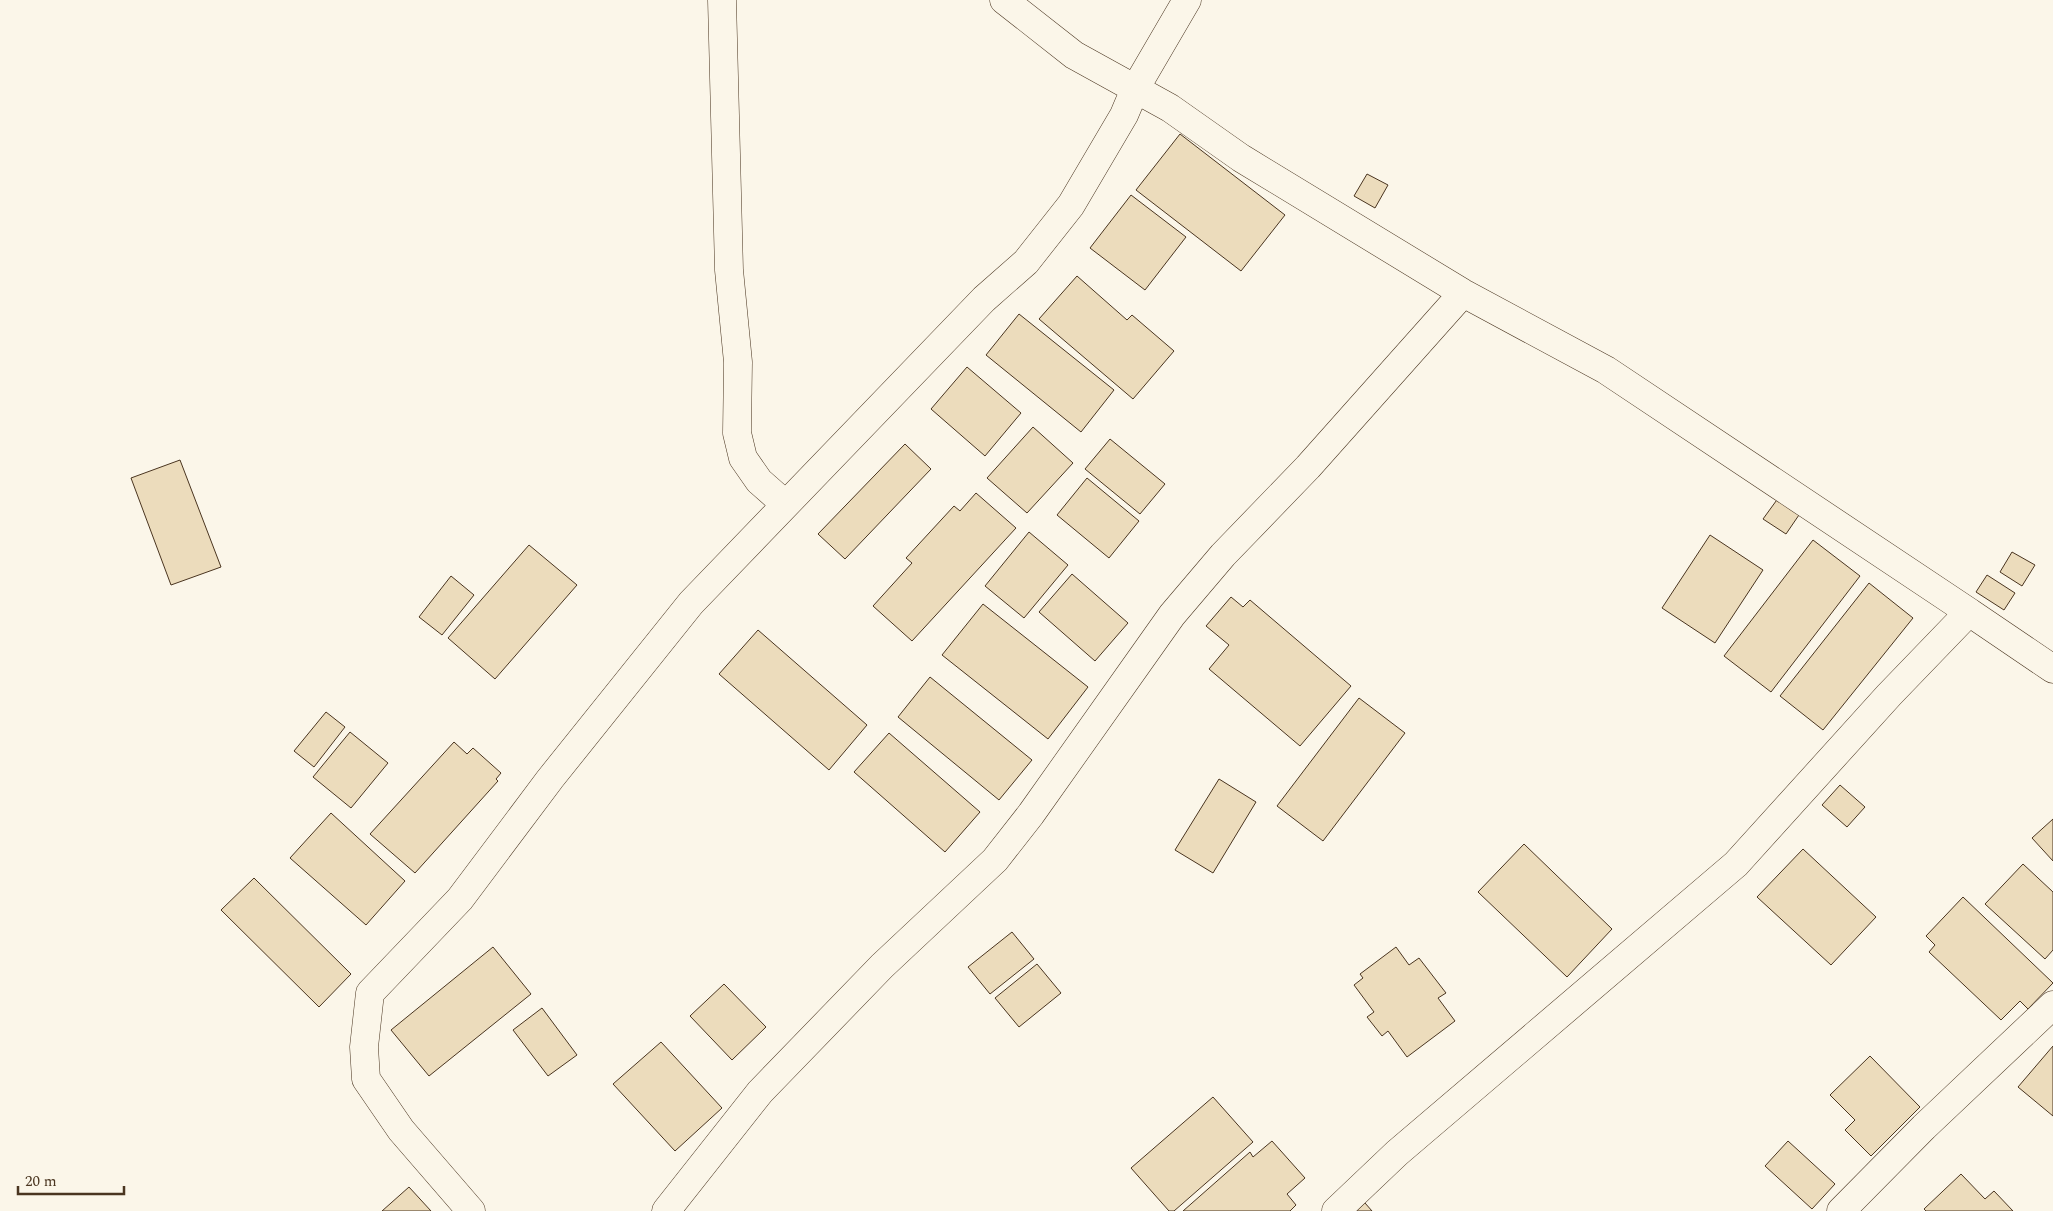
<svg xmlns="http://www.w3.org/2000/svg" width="2053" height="1211" viewBox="0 0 2053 1211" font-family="Spectral,serif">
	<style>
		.building { fill: #ecdcbc; stroke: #4a3520 }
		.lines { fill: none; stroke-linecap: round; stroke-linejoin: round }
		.minor-casing { stroke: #4a3520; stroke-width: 29 }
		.minor { stroke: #fbf6e9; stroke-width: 28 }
	</style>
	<rect width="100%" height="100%" fill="#fbf6e9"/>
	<!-- building -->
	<path class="building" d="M1180,134L1285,215L1241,271L1136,190Z
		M1367,174L1388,185L1375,208L1354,196Z
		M1131,195L1186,237L1145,290L1090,248Z
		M1077,276L1127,320L1132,315L1174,351L1133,399L1039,319Z
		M1019,314L1114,390L1081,432L986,355Z
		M967,367L1021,413L985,456L931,409Z
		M1033,427L1073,463L1027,513L987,478Z
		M1110,439L1165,484L1140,514L1085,469Z
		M905,444L931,469L845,559L818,534Z
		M180,460L221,567L171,585L131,478Z
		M1087,478L1139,521L1109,558L1057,515Z
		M976,493L1016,528L912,641L873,606L912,563L906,558L954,506L960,511Z
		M1779,497L1801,512L1786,534L1763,519Z
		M1029,532L1068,565L1024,618L985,586Z
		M1710,535L1763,570L1715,643L1662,608Z
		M1813,540L1860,576L1771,692L1724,656Z
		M529,545L577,585L495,679L448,638Z
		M2012,552L2035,565L2022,586L2000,572Z
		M1072,574L1128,623L1095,661L1039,612Z
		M1987,575L2015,593L2004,610L1976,592Z
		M451,576L474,595L442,635L419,617Z
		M1869,583L1913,618L1823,730L1780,696Z
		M1231,597L1243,607L1250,600L1351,686L1300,746L1209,669L1229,645L1206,626Z
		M983,604L1088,687L1048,739L942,655Z
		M758,630L867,725L829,770L719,674Z
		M930,677L1032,760L999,800L898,717Z
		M1359,698L1405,733L1323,841L1277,806Z
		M326,712L345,727L314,767L294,751Z
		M350,732L388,763L351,808L313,777Z
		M889,733L980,812L945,852L854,772Z
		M454,742L467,754L473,748L501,773L496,779L498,781L415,873L370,834Z
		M1219,779L1256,802L1213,873L1175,850Z
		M1840,785L1865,807L1847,827L1822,805Z
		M331,813L405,881L366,925L290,858Z
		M2053,819V861L2032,838Z
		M1524,844L1612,929L1567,977L1478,892Z
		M1803,849L1876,917L1831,965L1757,897Z
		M2023,864L2053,892V950L2045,959L1985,904Z
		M254,878L351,974L319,1007L221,910Z
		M1963,897L2053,983L2028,1009L2020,1001L2001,1020L1929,952L1935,945L1926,936Z
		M1012,932L1034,959L990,994L968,967Z
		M493,947L531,994L429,1076L391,1030Z
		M1396,947L1409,965L1419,958L1446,993L1438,998L1455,1021L1407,1057L1388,1031L1382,1036L1367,1017L1374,1012L1354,985L1363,978L1360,974Z
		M1037,964L1061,993L1019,1027L995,998Z
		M724,984L766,1027L732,1060L690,1016Z
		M542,1008L577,1055L548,1076L513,1030Z
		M661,1042L722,1108L675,1151L613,1084Z
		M2053,1046V1116L2018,1087Z
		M1870,1056L1920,1107L1871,1156L1845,1130L1855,1120L1830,1095Z
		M1213,1097L1253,1142L1174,1211H1169L1131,1168Z
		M1272,1141L1305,1178L1287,1194L1296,1205L1290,1211H1183L1250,1152L1253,1157Z
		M1788,1141L1835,1184L1812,1209L1765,1166Z
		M1961,1174L1985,1199L1994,1191L2013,1211H1926L1924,1209Z
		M409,1187L431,1211H382Z
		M1365,1203L1372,1211H1356Z"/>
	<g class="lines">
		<defs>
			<path id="minor" d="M722,0L729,270L738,362L737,433L743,458L759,481L785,504
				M1004,0L1074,55L1170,108L1241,158L1463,293L1606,370L1969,612
				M471,1211L401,1130L366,1079L364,1047L370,993L460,899L550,779L691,603L984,299L1026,262L1071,205L1124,115L1135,89L1187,0
				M666,1211L760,1092L882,966L995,860L1031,814L1172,615L1223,555L1308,467L1463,293
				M1336,1211L1397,1153L1736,864L1889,695L1969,612L2053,669
				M1841,1211L1924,1127L2053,1005"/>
		</defs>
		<!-- minor casing -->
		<use href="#minor" class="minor-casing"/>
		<!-- minor -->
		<use href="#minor" class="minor"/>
	</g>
	<!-- scale -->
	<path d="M18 1186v8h106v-8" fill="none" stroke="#4a3520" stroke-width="2.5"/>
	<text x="25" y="1186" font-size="15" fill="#4a3520" stroke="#fbf6e9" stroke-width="4" paint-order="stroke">20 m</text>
</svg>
